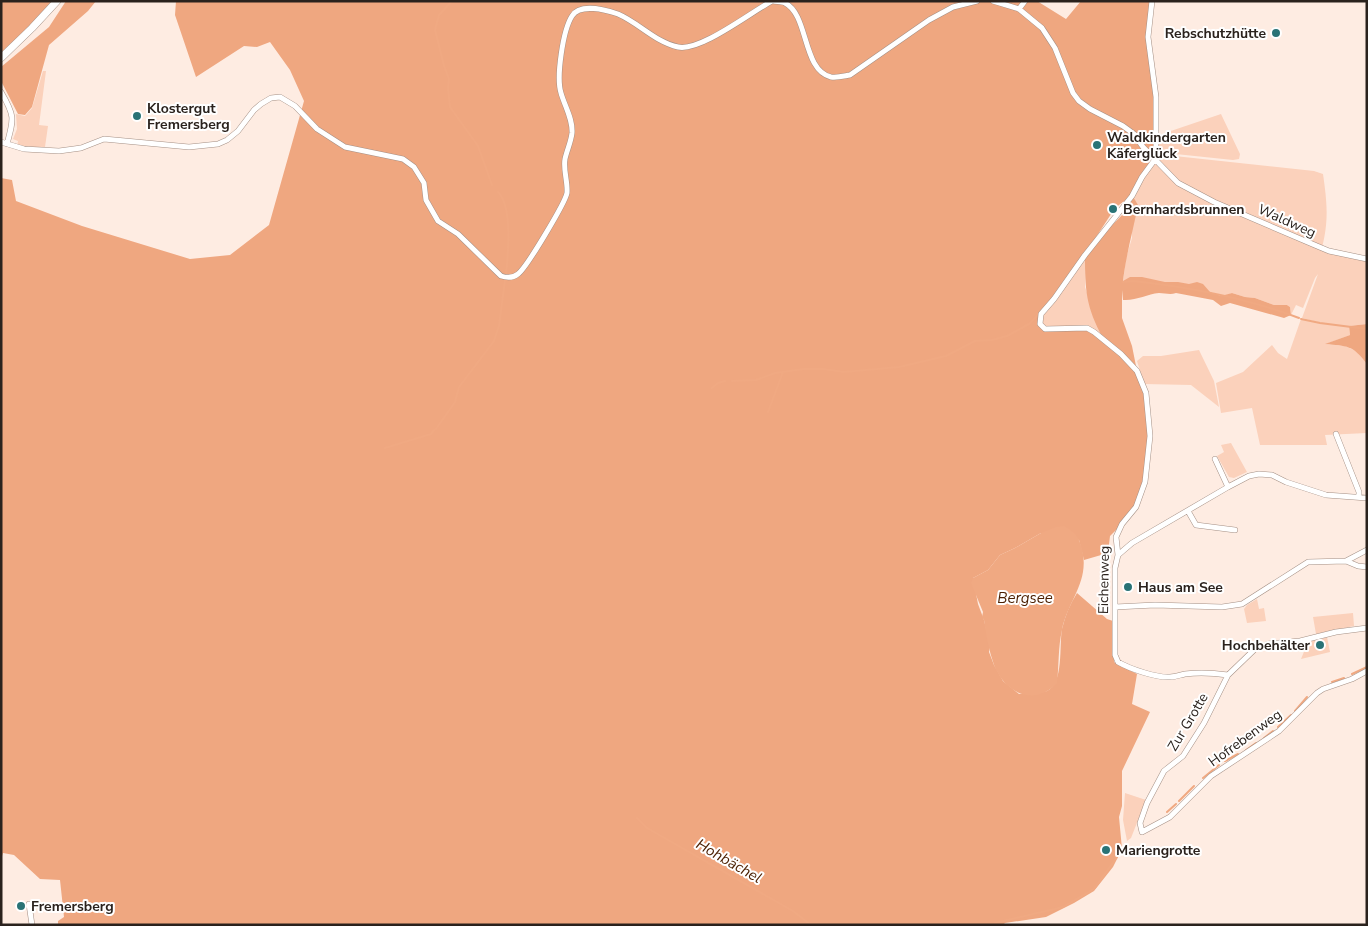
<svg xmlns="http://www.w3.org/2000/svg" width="1368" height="926" viewBox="0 0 1368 926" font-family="'Nunito Sans',sans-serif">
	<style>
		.green { fill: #fbd1bb }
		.forest { fill: #efa780; fill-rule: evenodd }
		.water { fill: #f0a982 }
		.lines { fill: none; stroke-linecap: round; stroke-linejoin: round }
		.stream { stroke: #f0a982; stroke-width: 2 }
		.minor-casing { stroke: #a59085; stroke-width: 6 }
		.secondary-casing { stroke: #a59085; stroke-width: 8 }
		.minor { stroke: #fff; stroke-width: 5 }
		.secondary { stroke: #fff; stroke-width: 7 }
		.poi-dot { fill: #297376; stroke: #fff; stroke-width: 2 }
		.labels { text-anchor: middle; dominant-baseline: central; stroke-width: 4; stroke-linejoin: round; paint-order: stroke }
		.poi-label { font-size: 14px; font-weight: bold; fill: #2a221d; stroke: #fff; text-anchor: start }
		.street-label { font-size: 14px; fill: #2a221d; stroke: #fff }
		.water-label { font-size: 15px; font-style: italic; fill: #4b1f01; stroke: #fff }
	</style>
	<rect width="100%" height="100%" fill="#feece2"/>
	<!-- green -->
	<path class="green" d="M43,71H46L39,125L48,126L45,147H26L17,145L20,134L18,141L13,139L17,129L16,114L25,116L32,108Z
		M1221,114L1240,154L1239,159L1233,160L1166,153L1159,149V135Z
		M1156,154L1314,171L1323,174C1327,202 1329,220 1322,248L1367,259V324L1349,326L1350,335L1326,344L1345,346L1358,352L1367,364V433L1325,435L1327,445H1260L1252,408L1221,413L1216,383L1243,372L1272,345L1278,353L1287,359L1301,319L1325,324L1302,318L1318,274L1315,278L1303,308L1296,305L1291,315L1290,307L1287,305H1274L1255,298L1245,297L1232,293L1224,296L1210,292L1123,282L1126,258L1132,238V196Z
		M1085,255V287L1104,340L1045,329L1040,324L1041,314Z
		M1199,350L1214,381L1219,407L1191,385L1144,384L1137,361L1143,356H1161Z
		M1231,443L1247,472L1234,478L1229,477L1217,456L1224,452L1221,445Z
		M1257,599L1259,609L1264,608L1266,621L1247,623L1244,609L1247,605Z
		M1353,613L1354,626L1316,634L1313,617Z
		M1327,637L1330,652L1301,659L1308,642L1315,640L1316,644L1322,642V639Z
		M1125,793L1146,800L1131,838L1127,841L1123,820Z"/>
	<!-- forest -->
	<path class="forest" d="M1,1H52L30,26L1,53Z
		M66,1H96L88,11L49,45L32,107L25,115L18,114L1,81V67L49,27Z
		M176,1H1037L1066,19L1081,1H1152L1148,37L1156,97V154L1132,195L1138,205C1133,231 1126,255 1123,281L1130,277H1142L1165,282H1178L1189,284L1197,282L1203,284L1210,292L1221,296L1232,293L1245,297L1255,298L1274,305H1287L1290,307L1291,315L1284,318L1230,303L1221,306L1213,300L1176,293C1170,295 1165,293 1159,293C1147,294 1136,301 1123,300L1122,290V318L1132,346L1137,371L1145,394L1150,436L1145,482L1136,507L1122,524L1110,536L1108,553L1084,560L1079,540L1041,533L1015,548L1000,555L988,570L973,578L978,604L984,620L990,646L989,652L994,665L1003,681L1019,694C1027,693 1039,694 1047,691C1064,684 1059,645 1062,629C1065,616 1070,604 1077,593L1107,619L1113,621L1114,662L1137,674L1132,704L1150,712L1122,771V806L1119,817L1122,849L1113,867L1094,891L1074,903L1046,917L1005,923L1003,925H58V921L64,917L60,880L40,879L14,855L3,853L1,859V178L12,180L16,201L82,226L190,259L230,255L269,225L304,101L290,70L270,42L257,47L244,46L196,77L175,15ZM1131,196L1123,214L1087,251L1115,208ZM1085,256C1085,290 1086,307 1103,338L1087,328L1045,329L1040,324L1041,314Z
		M1367,324V364C1353,345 1347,346 1325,344L1350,335L1349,326Z"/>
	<!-- water -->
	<path class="water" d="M1064,526C1075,532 1079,537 1082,549C1090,582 1068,600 1062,630C1058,647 1059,665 1057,683C1034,708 1004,692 994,665C989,651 986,635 984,620L982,617L983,612L971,583L973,578L988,570L1000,555L1015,548L1041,533L1056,527Z"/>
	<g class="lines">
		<!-- stream -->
		<path class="stream" d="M452,1L439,15L435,30L444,66L449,79L448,88L450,107L478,146L492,185
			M498,192C513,207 508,255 506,275
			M1123,282L1133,281C1189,287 1246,298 1299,318
			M1301,319L1320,323L1367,329
			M732,381L756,380L775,373L804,369H823L844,372L899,367L946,356L975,341L992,340L1007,336L1029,324L1038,315
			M712,388L718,383L725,381
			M768,412L783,372
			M436,429L455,402L459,387L494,341L499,326L505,280
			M385,448L431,434L434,430
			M1352,674L1367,667
			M1332,682L1344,678
			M1295,711L1307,697
			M1278,727L1291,715
			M1264,738L1273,731
			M1246,750L1256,743
			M1225,761L1238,754
			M1203,778L1219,765
			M1179,801L1194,786
			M1167,812L1176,804
			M637,818L647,828L793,911L811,925
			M995,923L1063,907L1094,889L1122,850"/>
		<defs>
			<path id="minor" d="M773,1C776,2 782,1 785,3C809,15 802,70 831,77C837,78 844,76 850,75L929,20L953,7L977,1
				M993,1L1019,9L1042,28L1055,48L1073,93L1079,101L1090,109L1123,126L1134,134L1143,147L1178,183L1214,202L1317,246L1329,251L1367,259
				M1152,1L1148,37L1156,97V158L1142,177L1132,196L1085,255L1054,299L1041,314L1040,324L1045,329L1087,328L1094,332L1121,354L1137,371L1146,393L1150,436L1145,482L1136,507L1122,524L1116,537L1118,555L1115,568V655L1118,662C1130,669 1157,678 1170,677C1175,677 1180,675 1185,674C1200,672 1214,673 1228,675L1255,649L1268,644L1300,641L1336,632L1367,628
				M1019,9L1025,1
				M1,92C15,116 14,118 7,144
				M1,142L24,149L59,151L81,148L104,139L189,147L218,144L227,140L238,131L254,110L261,104L271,98L280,97L295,106L317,129L345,147L403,159L414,167L424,183L426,200L438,221L458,234L501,276C507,278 513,278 518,274C527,267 565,203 567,193C568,182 563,170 565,159C567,150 571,142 572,133C573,119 565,107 561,93C556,77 563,30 572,16C580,3 606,10 618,14C639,23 655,42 678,47C700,52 751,12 772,1
				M1336,434L1359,492V497
				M1215,459L1228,487
				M1188,511L1196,525L1235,530
				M1118,555L1132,543L1228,487L1249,476L1259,474L1272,475L1286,482L1326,495L1367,498
				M1346,561L1358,566L1367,567
				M1115,607L1155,605L1222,607L1242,604L1308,562L1346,561L1367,550
				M1228,675L1204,723L1183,756L1164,771L1147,803L1140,823L1142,832L1170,817L1211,776L1279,731L1317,693L1323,689L1352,679L1367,671
				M29,904L32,925"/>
			<path id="secondary" d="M1,58L32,28L57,1"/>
		</defs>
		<!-- minor casing -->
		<use href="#minor" class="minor-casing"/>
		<!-- secondary casing -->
		<use href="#secondary" class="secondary-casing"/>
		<!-- minor -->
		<use href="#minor" class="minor"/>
		<!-- secondary -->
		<use href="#secondary" class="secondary"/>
	</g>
	<!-- markers -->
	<g class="poi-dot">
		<circle cx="1276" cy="33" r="5"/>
		<circle cx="137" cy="116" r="5"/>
		<circle cx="1097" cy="145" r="5"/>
		<circle cx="1113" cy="209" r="5"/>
		<circle cx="1128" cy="587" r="5"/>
		<circle cx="1320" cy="645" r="5"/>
		<circle cx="1106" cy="850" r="5"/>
		<circle cx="21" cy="906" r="5"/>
	</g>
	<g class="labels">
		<!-- poi labels -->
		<g class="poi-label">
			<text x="1266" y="33" text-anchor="end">Rebschutzhütte</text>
			<text x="147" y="108">Klostergut<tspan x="147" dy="16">Fremersberg</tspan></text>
			<text x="1107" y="137">Waldkindergarten<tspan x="1107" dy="16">Käferglück</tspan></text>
			<text x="1123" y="209">Bernhardsbrunnen</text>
			<text x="1138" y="587">Haus am See</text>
			<text x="1310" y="645" text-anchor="end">Hochbehälter</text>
			<text x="1116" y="850">Mariengrotte</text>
			<text x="31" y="906">Fremersberg</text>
		</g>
		<!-- street labels -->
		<g class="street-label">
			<text transform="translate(1287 221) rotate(24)">Waldweg</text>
			<text transform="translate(1104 580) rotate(-89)">Eichenweg</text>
			<text transform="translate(1188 722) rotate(-59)">Zur Grotte</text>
			<text transform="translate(1245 738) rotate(-36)">Hofrebenweg</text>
		</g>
		<!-- water labels -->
		<g class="water-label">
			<text x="1025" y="598">Bergsee</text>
			<text transform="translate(729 861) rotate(30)">Hohbächel</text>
		</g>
	</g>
	<!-- border -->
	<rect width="1368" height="926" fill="none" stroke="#2a221d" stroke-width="5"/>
</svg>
